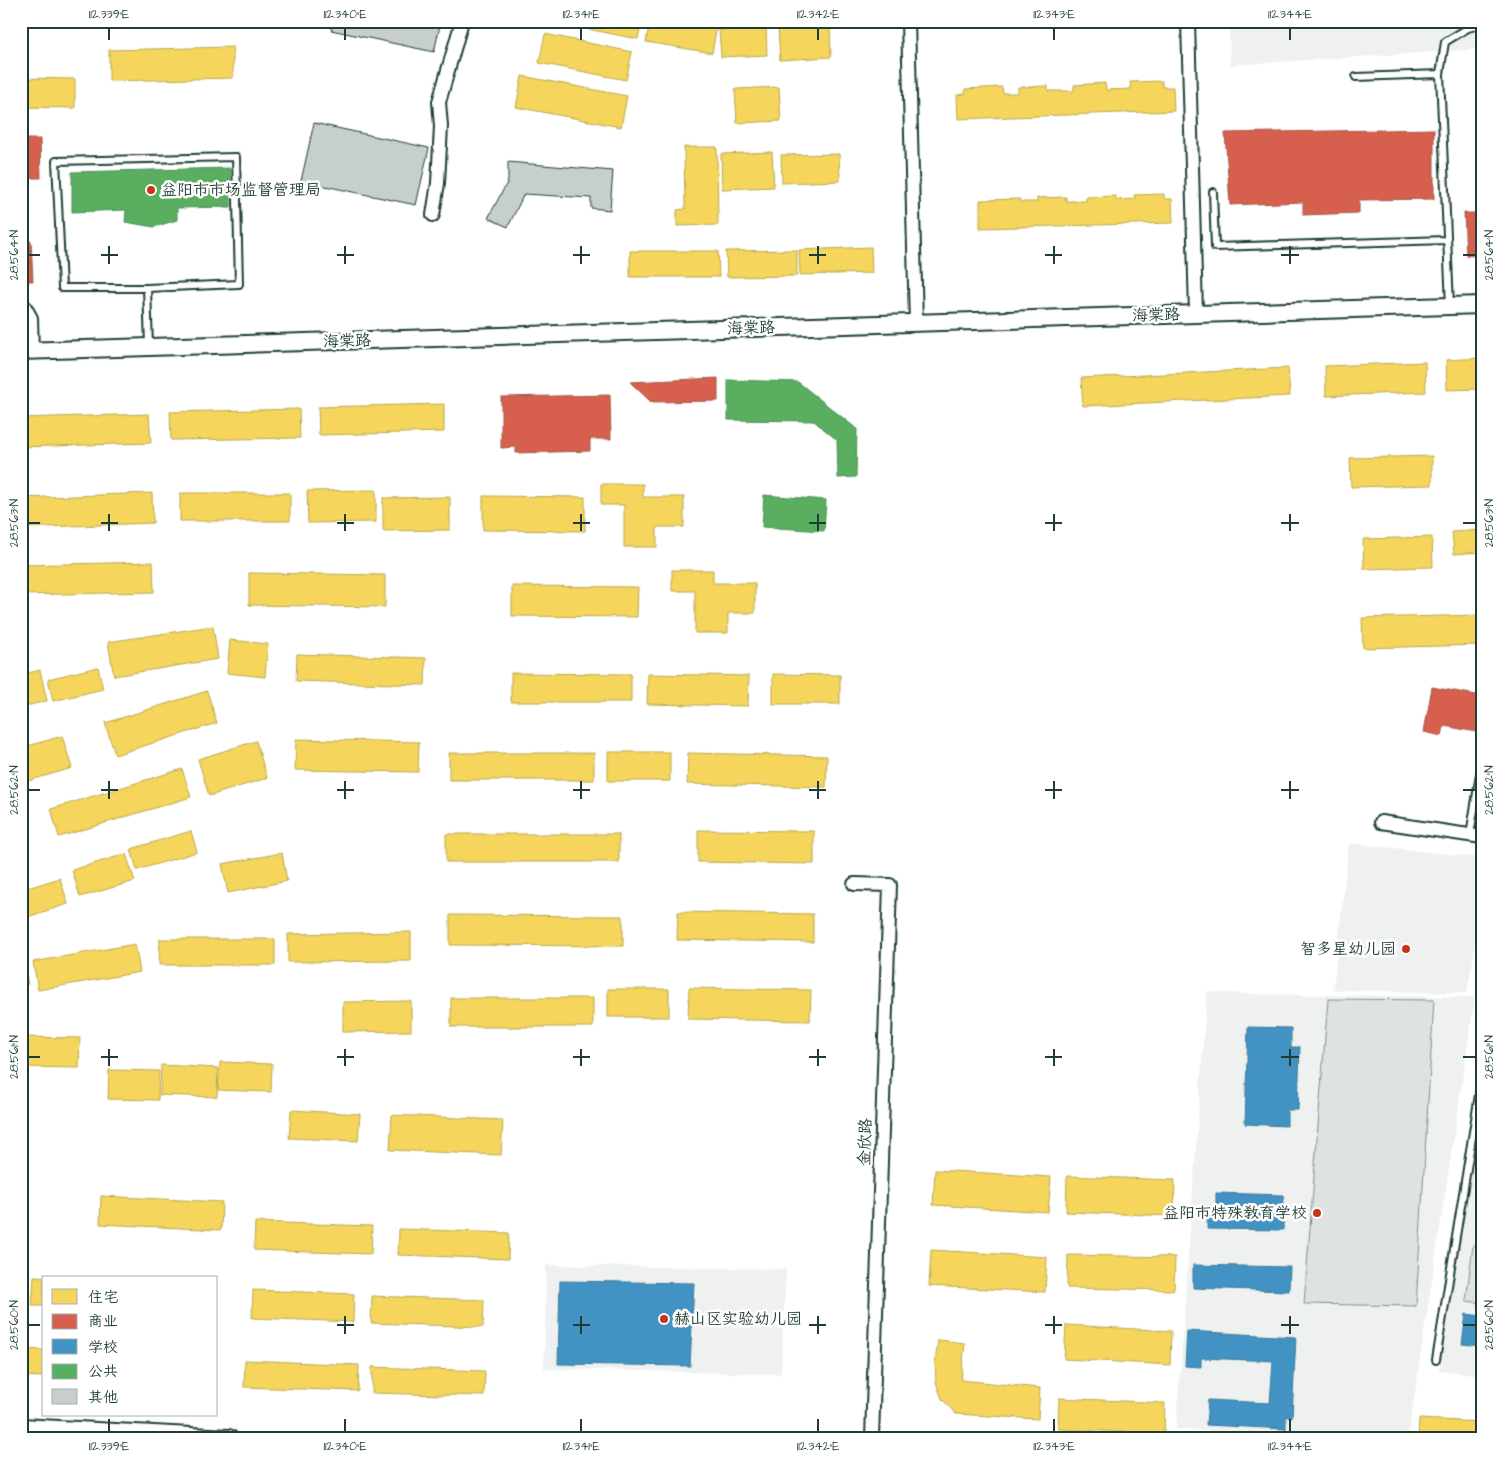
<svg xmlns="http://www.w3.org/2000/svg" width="1503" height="1459" viewBox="0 0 1503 1459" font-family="'Architects Daughter','LXGW WenKai TC',sans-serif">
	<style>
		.built { fill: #eef1f0 }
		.green { fill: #dee3e2; stroke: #7e908b }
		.homes { fill: #f6d55c; stroke: #b6a750 }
		.shops { fill: #d6604d; stroke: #9f5646 }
		.schools { fill: #4393c3; stroke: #387998 }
		.public { fill: #5aae61; stroke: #488c54 }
		.building { fill: #c7cfcc; stroke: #1f3d34 }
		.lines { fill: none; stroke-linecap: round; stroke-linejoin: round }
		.service-casing { stroke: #1f3d34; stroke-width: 10 }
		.minor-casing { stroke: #1f3d34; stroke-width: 16 }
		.tertiary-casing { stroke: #1f3d34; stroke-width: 20 }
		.service { stroke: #fff; stroke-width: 6 }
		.minor { stroke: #fff; stroke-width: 12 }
		.tertiary { stroke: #fff; stroke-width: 16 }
		.ticks { fill: none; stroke: #1f3d34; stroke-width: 2 }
		.poi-dot { fill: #c8321e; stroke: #fff; stroke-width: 2 }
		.labels { text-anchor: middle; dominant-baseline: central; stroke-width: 5; stroke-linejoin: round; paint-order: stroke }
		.poi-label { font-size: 16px; fill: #1f3d34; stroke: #fff; text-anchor: start }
		.street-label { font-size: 16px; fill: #1f3d34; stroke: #fff }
		.neatline { fill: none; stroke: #1f3d34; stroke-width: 2 }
		.ticks-label { font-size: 12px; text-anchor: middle; fill: #1f3d34 }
	</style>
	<rect width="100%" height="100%" fill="#fff"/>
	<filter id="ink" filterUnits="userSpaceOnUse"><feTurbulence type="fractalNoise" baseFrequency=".02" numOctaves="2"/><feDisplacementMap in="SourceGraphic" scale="10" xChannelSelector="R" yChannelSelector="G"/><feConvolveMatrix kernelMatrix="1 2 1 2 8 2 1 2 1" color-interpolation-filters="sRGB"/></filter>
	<g filter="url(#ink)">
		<!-- built -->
		<path class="built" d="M1229,21H1482V49L1230,65Z
			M1349,843L1482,858V907L1467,993L1333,990Z
			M1207,991L1243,994L1475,997L1408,1438H1305L1176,1429Z
			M1482,1056V1375L1439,1370Z
			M546,1265L786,1269L781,1374L544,1369Z"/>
		<!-- green -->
		<path class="green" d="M1328,999L1434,1000L1416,1306L1304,1304Z
			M1473,1245L1482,1246V1303L1466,1301Z"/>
		<!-- homes -->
		<path class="homes" d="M578,21H642L638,39L577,27Z
			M650,21H698L717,25L712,53L646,42Z
			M830,25L831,57L780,60L778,27Z
			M766,27L767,55L721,57L719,30Z
			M545,34L632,52L626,80L539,63Z
			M233,47V78L109,81V50Z
			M522,76L627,96L621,127L516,107Z
			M21,78L75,79V108L21,107Z
			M1162,81V87H1173L1174,111L958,119L957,95L965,94V89L1002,87L1003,93H1018V87L1048,86V91H1074V85L1105,83L1106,90L1131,89L1130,82Z
			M779,87L781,121L737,123L735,89Z
			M684,147H717L718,225L677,226V210L685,209Z
			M772,152L774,187L722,189L721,154Z
			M839,154L840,181L782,183L781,155Z
			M1164,194V199H1172L1173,223L980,228V200L1020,199V202H1037V198L1066,197V201H1086V197L1116,196V200L1135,199L1134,195Z
			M871,247L872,273L800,275L799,250Z
			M797,250V276L727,277L726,251Z
			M630,251H718L719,277H630Z
			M1482,358V389L1447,390L1446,360Z
			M1425,362L1426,392L1326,396L1325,366Z
			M1288,368L1290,396L1083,406L1081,378Z
			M444,404V432L319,435L318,407Z
			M299,409L300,438L171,440L170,412Z
			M149,414L151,443L21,447V418Z
			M1432,456V485L1351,487L1350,458Z
			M601,484H643V497H684V527H657V547H624V505H601Z
			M376,490V522L308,523L307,491Z
			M152,493L153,523L21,528V498Z
			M180,493H290V521H180Z
			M483,496L585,497V531L483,530Z
			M450,497V530L383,531V498Z
			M1482,530V552L1454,554L1452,532Z
			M1432,537L1433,567L1364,569L1363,539Z
			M153,562L154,592L21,595V565Z
			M672,570H713V583H755V613H728V633H695V591H672Z
			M249,573L385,575V607L249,605Z
			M512,586L638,587L637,617L512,616Z
			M1482,615V645L1363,648L1362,618Z
			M213,626L218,659L114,676L108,642Z
			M230,640L268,644L265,677L227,673Z
			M297,654L426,658L425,685L296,681Z
			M98,667L103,689L53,701L48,679Z
			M40,670L47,701L21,707V675Z
			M511,673L631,674V702H511Z
			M648,674L749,676L748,706L647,704Z
			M773,674L840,675V704H773Z
			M207,691L217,723L115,755L105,723Z
			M62,736L72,768L21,783V748Z
			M296,739L419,742L418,772L295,770Z
			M256,741L267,778L209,796L198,759Z
			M608,752H670V781H608Z
			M449,753H594V780H449Z
			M688,753L827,756L826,787L687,784Z
			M182,769L191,797L59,837L51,809Z
			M698,830L814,831V864L698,862Z
			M191,831L197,852L137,870L131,849Z
			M446,834H619V862H446Z
			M282,853L287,881L228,893L222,864Z
			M126,854L135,881L80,897L72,870Z
			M60,878L68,904L21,919V890Z
			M678,912L813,914V942L677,940Z
			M450,915L623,916V946L450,945Z
			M411,932V961L288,962V934Z
			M160,939H275V965H159Z
			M135,944L140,972L38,990L33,962Z
			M24,966L28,984L21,985V967Z
			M689,988L811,990L810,1021L688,1019Z
			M608,989H669V1017H608Z
			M451,998H593V1027H451Z
			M411,1001V1031L343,1032V1002Z
			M21,1037L80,1038L79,1068L21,1067Z
			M220,1062L272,1064L271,1092L218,1090Z
			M161,1065L218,1068L217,1097L160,1095Z
			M109,1070L159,1071L158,1100L108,1099Z
			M291,1110L360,1114L358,1141L289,1138Z
			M392,1115L503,1120L501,1155L390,1150Z
			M935,1170L1051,1177L1048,1212L933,1205Z
			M1067,1176L1175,1180L1174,1216L1066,1212Z
			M101,1196L222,1202L221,1230L100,1224Z
			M255,1222L372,1226L371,1254L254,1250Z
			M399,1229L509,1233L508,1259L398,1255Z
			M931,1250L1047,1257L1045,1292L929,1286Z
			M1068,1255L1175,1257L1174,1290L1067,1288Z
			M34,1276L73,1278H44V1306H32Z
			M253,1290L354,1294L353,1322L252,1318Z
			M372,1296L484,1300L483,1327L371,1323Z
			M1066,1325L1171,1331L1170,1365L1064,1359Z
			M938,1340L965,1343L961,1380L1040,1388L1038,1419L956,1414L942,1399L936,1382L935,1363Z
			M23,1349L44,1350V1377L22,1376Z
			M245,1360L359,1365L358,1391L244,1387Z
			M372,1367L485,1371L484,1396L372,1393Z
			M1059,1398L1165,1403L1164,1434L1058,1429Z
			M1419,1419L1482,1422V1438H1418Z"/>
		<!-- shops -->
		<path class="shops" d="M1434,129V199L1359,200V213L1303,215V202L1230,205L1225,133Z
			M21,139H40L41,178H21Z
			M1464,213H1482V255L1466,256Z
			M21,241H31L33,281H21Z
			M718,378V401L651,402L630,382Z
			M610,395L611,439H590V451L516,453V447L501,448V397Z
			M1432,687L1482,696V733L1444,726L1442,736L1424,732Z"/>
		<!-- schools -->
		<path class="schools" d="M1248,1027L1291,1028V1047H1300L1298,1110H1287V1126L1245,1124Z
			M1216,1193L1284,1195L1283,1230L1207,1229L1208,1206H1216Z
			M1480,1205L1482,1206V1233L1477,1232Z
			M1193,1265L1290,1267L1289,1291L1193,1288Z
			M560,1281L694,1283L690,1366L558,1364Z
			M1466,1314L1482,1316V1346L1462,1344Z
			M1187,1331L1296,1337L1292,1417L1286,1416V1429L1206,1425L1208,1400L1270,1403L1273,1361L1201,1358V1367L1185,1366Z"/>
		<!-- public -->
		<path class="public" d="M230,168L231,207L177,208V220L154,227L125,222L126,210L72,212V172Z
			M728,380L798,382L857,429L856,477L838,478L837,440L814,421L728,420Z
			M764,495L826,500L824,531L762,527Z"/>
		<!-- building -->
		<path class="building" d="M333,21H441L434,52L331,30Z
			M314,123L429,148L416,205L301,181Z
			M508,162L613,171L610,210L591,208V198L524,194L508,227L488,218L508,181Z"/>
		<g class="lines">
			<defs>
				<path id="service" d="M1356,77L1440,74
					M1213,192L1215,247L1447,240
					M147,288H62L56,161L236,157L239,284L147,288L149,346
					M1450,306L1440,74L1445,42L1468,28L1482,24
					M1470,835L1480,774
					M1436,1360L1482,1076"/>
				<path id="minor" d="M908,21L916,323
					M1188,21L1196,313
					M433,215L438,183L441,126L439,102L462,21
					M21,307H25L31,318L32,351
					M1381,822L1482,837
					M854,884L890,885L872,1438"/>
				<path id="tertiary" d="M21,351L1482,305
					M21,1427L229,1438"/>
			</defs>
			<!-- service casing -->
			<use href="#service" class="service-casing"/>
			<!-- minor casing -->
			<use href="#minor" class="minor-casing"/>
			<!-- tertiary casing -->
			<use href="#tertiary" class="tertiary-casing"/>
			<!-- service -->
			<use href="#service" class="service"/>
			<!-- minor -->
			<use href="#minor" class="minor"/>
			<!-- tertiary -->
			<use href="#tertiary" class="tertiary"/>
		</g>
	</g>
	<!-- ticks -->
	<path class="ticks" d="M109,28V40M345,28V40M581,28V40M818,28V40M1054,28V40M1290,28V40M109,246V264M345,246V264M581,246V264M818,246V264M1054,246V264M1290,246V264M28,255H40M101,255H118M337,255H354M573,255H590M809,255H826M1045,255H1062M1281,255H1299M1463,255H1476M109,514V531M345,514V531M581,514V531M818,514V531M1054,514V531M1290,514V531M28,523H40M101,523H118M337,523H354M573,523H590M809,523H826M1045,523H1062M1281,523H1299M1463,523H1476M109,781V799M345,781V799M581,781V799M818,781V799M1054,781V799M1290,781V799M28,790H40M101,790H118M337,790H354M573,790H590M809,790H826M1045,790H1062M1281,790H1299M1463,790H1476M109,1049V1066M345,1049V1066M581,1049V1066M818,1049V1066M1054,1049V1066M1290,1049V1066M28,1057H40M101,1057H118M337,1057H354M573,1057H590M809,1057H826M1045,1057H1062M1281,1057H1299M1463,1057H1476M345,1316V1334M581,1316V1334M818,1316V1334M1054,1316V1334M1290,1316V1334M28,1325H40M337,1325H354M573,1325H590M809,1325H826M1045,1325H1062M1281,1325H1299M1463,1325H1476M109,1419V1432M345,1419V1432M581,1419V1432M818,1419V1432M1054,1419V1432M1290,1419V1432"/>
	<!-- markers -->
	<g class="poi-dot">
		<circle cx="151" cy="190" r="5"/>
		<circle cx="1406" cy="949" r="5"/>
		<circle cx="1317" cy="1213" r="5"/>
		<circle cx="664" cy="1319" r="5"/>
	</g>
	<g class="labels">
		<!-- poi labels -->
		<g class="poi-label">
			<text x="161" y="190">益阳市市场监督管理局</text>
			<text x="1396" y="949" text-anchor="end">智多星幼儿园</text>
			<text x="1307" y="1213" text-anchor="end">益阳市特殊教育学校</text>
			<text x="674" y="1319">赫山区实验幼儿园</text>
		</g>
		<!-- street labels -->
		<g class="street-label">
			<text transform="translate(1156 315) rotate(-2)">海棠路</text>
			<text transform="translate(751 328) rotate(-2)">海棠路</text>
			<text transform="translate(347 341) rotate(-2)">海棠路</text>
			<text transform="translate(865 1142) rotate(-88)">金欣路</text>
		</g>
	</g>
	<!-- margin -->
	<rect width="1503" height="1459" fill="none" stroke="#fff" stroke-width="55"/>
	<!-- legend -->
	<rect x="42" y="1276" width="175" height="140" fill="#ffffff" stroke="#a5b1ae"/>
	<rect x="52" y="1289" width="25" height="15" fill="#f6d55c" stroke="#a5b1ae"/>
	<text x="88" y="1302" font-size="15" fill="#1f3d34">住宅</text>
	<rect x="52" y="1314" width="25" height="15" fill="#d6604d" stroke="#a5b1ae"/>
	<text x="88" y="1326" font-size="15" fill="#1f3d34">商业</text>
	<rect x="52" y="1339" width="25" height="15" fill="#4393c3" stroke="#a5b1ae"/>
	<text x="88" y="1352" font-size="15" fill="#1f3d34">学校</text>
	<rect x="52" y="1364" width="25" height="15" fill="#5aae61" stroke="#a5b1ae"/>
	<text x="88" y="1376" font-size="15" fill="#1f3d34">公共</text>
	<rect x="52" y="1389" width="25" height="15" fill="#c7cfcc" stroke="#a5b1ae"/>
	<text x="88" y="1402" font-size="15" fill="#1f3d34">其他</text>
	<rect x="28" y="28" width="1448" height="1404" class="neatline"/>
	<g class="ticks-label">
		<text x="109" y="18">112.339°E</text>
		<text x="345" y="18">112.340°E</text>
		<text x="581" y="18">112.341°E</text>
		<text x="818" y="18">112.342°E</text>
		<text x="1054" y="18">112.343°E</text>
		<text x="1290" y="18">112.344°E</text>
		<text transform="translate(14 255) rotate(-90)" y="4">28.564°N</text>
		<text transform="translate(1489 255) rotate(-90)" y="4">28.564°N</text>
		<text transform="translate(14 523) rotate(-90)" y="4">28.563°N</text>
		<text transform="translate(1489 523) rotate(-90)" y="4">28.563°N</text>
		<text transform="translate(14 790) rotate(-90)" y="4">28.562°N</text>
		<text transform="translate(1489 790) rotate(-90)" y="4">28.562°N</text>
		<text transform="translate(14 1057) rotate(-90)" y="4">28.561°N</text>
		<text transform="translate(1489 1057) rotate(-90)" y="4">28.561°N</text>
		<text transform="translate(14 1325) rotate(-90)" y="4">28.560°N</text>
		<text transform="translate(1489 1325) rotate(-90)" y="4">28.560°N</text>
		<text x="109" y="1450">112.339°E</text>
		<text x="345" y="1450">112.340°E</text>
		<text x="581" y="1450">112.341°E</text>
		<text x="818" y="1450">112.342°E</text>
		<text x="1054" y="1450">112.343°E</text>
		<text x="1290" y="1450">112.344°E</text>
	</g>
</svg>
